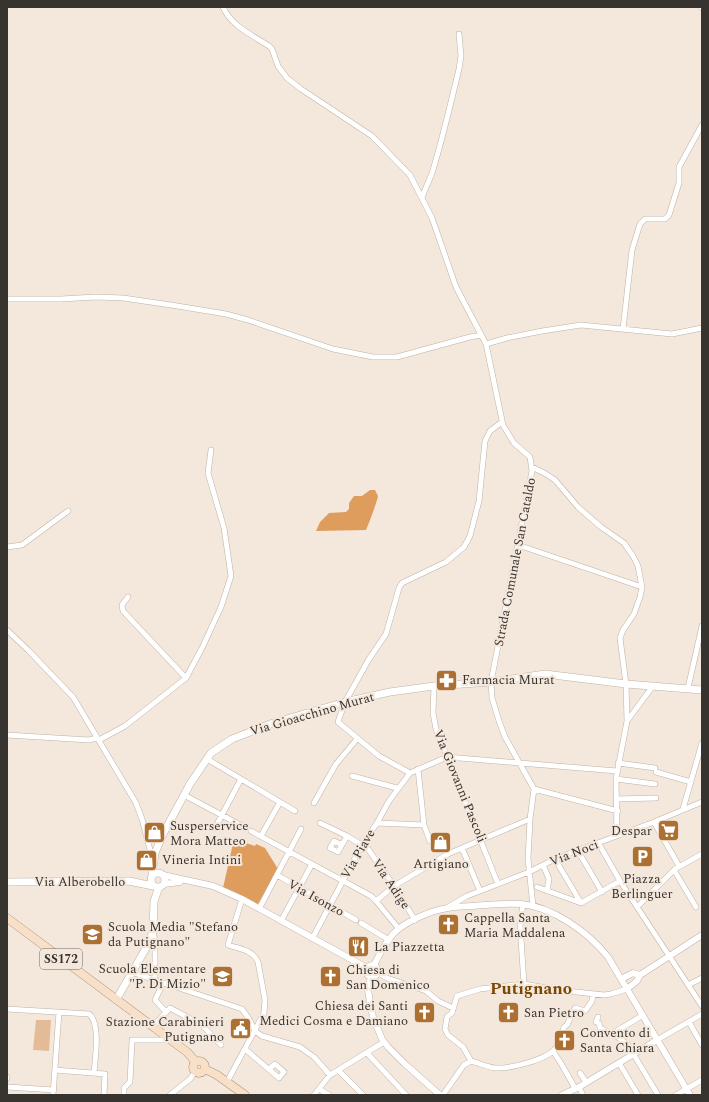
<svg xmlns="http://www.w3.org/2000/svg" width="709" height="1102" viewBox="0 0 709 1102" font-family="Spectral,serif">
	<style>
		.green { fill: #e3bb96 }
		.forest { fill: #de9d5d }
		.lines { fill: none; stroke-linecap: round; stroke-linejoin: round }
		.minor-casing { stroke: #beb2a7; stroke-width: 6 }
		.tertiary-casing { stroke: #beb2a7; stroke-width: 7 }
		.secondary-casing { stroke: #beb2a7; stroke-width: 8 }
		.primary-casing { stroke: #b29479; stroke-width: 9 }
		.minor { stroke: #fff; stroke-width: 5 }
		.tertiary { stroke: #fff; stroke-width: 6 }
		.secondary { stroke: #fff; stroke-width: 7 }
		.primary { stroke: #f8dfc7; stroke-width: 8 }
		.labels { text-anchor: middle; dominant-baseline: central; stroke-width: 4; stroke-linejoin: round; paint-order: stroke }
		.shield { fill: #f4e7dc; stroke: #706962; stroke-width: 1 }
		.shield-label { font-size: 12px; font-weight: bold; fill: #37332e }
		.street-label { font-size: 13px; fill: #37332e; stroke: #f4e7dc }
		.poi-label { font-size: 13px; fill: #37332e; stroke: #f4e7dc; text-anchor: start }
		.district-label { font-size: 17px; font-weight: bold; fill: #7b4705; stroke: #f4e7dc }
	</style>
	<rect width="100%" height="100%" fill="#f4e7dc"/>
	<!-- green -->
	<path class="green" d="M36,1020H51L49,1051L33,1050Z"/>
	<!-- forest -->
	<path class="forest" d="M370,490H375C376,492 377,494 378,496C378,499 368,526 366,530L316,531L320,522L329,513L346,512L349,509V503L354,496H362Z
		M234,839L255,846L256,844L265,848L278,869L258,904L223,888Z"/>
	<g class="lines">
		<defs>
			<path id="minor" d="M223,7C231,26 252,35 269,46L272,49L278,66L287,78L301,89L372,136L410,175L432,218L456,287L486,344L503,425L514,443L530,457L532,471L491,682L492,698L499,721L505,737L534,789L530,819L528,859L533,906
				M701,7L702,8
				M422,198C425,188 430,180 433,170C443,137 451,102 459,69L461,56L459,34
				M7,299H61L96,297L123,298L171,305L226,314L248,320L333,349L373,357H397L470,337L481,335
				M623,329L632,250L640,224L645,219H665L669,215L679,183V167L702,125
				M486,344L507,338L542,331L581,325L672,334L702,328
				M532,467L546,474L555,480L578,507L601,527L624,543L633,556L638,566L642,587L640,597L634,614L623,630L620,638L626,684L627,721L653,686
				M518,545L642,587
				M7,547L22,545L68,511
				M128,597L122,605L123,611L186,678
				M7,630L29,651L73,697L136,803L142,819L150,850L155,853
				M434,686L433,713L436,729L498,884
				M688,688L702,626
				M7,735L89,740L97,738L99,740L125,726L186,678L202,648L221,607L231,576L224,528L208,473L211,450
				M207,759L295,811
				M618,763L655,768
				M418,769L424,825L430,841
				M656,772L691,782
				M410,773L379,756L338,722L345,702L369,659L386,634L399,588L402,583L446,562L464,547L470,536L479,501L485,441L490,431L502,422
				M352,776L397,788
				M616,779L655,784
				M534,789L618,811
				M184,795L246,828
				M616,799L656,798
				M314,803L336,764L357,739
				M683,809L702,743
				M654,822L679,866
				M320,823L347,836L368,849L394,886L415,920
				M377,823L424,825
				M215,828L241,779
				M251,831L371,896L376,901L399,929
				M261,836L280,802
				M617,836L616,779L627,721
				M599,844L620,881L702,1006
				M342,845L334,841L330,848L338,852L347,836
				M462,848L480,891
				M578,851L602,892
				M555,859L581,903
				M543,865L549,879L547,891
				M674,870L696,907
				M277,875L356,920
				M537,887L581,903
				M376,901L394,886L448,854L530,819
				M581,903L620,881
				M523,904L520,924L524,984
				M448,907L467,896L480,891L529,872L555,859L654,822L702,802
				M637,907L675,869L702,854
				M259,909L301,829
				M281,921L312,864
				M361,923L389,940
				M153,932L155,941V980
				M312,939L362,845L377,823L389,801L410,773L447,757L617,771
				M131,972L242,1009L249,1019L255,1031L262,1036L300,1047L314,1057L330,1075
				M378,973L387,978L426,991L438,1001L453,1008
				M163,983L155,1000L166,1012
				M688,985L702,978
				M7,1009L89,1014C101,1023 95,1059 94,1073
				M643,1015L615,1032V1035L628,1045L658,1095
				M598,1017L596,1022L599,1023L600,1028L612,1035H615
				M689,1022L702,1045
				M153,1026L170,1008L202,1025L221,1045
				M657,1040L702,1014
				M245,1049L279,1078L284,1072L275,1064L269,1069
				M553,1051L562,1065L575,1088
				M367,1053L406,1095
				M471,1061L463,1047L448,1035L445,1029L447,1017L452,1013L457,996L480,989L524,984L558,990L604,995L611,994L627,989
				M471,1061C479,1063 487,1067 495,1068C509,1069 545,1060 554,1050C560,1043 561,1035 564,1027L567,1025L575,1008L585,1011L592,1001L593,995
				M619,1063L638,1095
				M55,1070L105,1074L104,1095
				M338,1070L363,1095
				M580,1073L586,1082
				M7,1077V1078
				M227,1082L264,1013L265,1000L258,962C253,950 240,949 228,945L242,899
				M7,1087L54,1090
				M579,1087L583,1095
				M319,1089L329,1095
				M53,1095L59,1012
				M124,1095V1088L130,1082L132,1040H162L167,1037
				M170,1095L190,1079L195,1072
				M314,1095L330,1075L384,1042
				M443,1095L461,1069L464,1065L471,1061
				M676,1095L702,1080"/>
			<path id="tertiary" d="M163,875L213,886L242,899L367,968
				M164,884L180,882
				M374,965C379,955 386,942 393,934C404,922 432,910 448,908C456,906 464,907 472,906C489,905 505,903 521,904C553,907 588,932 608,957L690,1095
				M366 971a6 6 0 1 1 12 0a6 6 0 1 1-12 0Z
				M371,977L368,990L370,1002L373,1017L382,1039L388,1047L405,1064L440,1095
				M621,979L633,973L640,975
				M627,989L637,981L640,975L702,935
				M562,1095L579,1087L657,1040"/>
			<path id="secondary" d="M151 880a7 7 0 1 1 14 0a7 7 0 1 1-14 0Z
				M152,875L155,853L163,834L190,784L211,753L232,739L273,723L345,702L390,692L434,686L491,682L545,674L626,684L702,690
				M7,882L129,881L153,886
				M116,1000L149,943L153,930L154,901L159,887"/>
			<path id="primary" d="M7,918L187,1052L195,1061
				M193 1067a6 6 0 1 1 12 0a6 6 0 1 1-12 0Z
				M205,1069L217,1075L245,1095"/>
		</defs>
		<!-- minor casing -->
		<use href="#minor" class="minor-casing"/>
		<!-- tertiary casing -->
		<use href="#tertiary" class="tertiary-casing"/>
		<!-- secondary casing -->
		<use href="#secondary" class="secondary-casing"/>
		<!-- primary casing -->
		<use href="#primary" class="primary-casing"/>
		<!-- minor -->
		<use href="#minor" class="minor"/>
		<!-- tertiary -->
		<use href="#tertiary" class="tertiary"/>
		<!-- secondary -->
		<use href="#secondary" class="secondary"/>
		<!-- primary -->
		<use href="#primary" class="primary"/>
	</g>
	<!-- icons -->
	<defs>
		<symbol id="pharmacy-square" viewBox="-11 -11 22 22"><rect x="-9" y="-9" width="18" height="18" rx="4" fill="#ac7032" stroke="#f4e7dc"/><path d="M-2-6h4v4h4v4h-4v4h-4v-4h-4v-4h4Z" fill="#fff"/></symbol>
		<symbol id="supermarket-square" viewBox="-11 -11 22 22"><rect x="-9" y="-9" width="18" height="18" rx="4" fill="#ac7032" stroke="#f4e7dc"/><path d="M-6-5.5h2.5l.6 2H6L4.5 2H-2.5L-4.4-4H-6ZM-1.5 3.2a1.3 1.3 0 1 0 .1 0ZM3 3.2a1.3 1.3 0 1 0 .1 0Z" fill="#fff"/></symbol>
		<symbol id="shop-square" viewBox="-11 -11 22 22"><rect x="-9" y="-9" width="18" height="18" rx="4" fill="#ac7032" stroke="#f4e7dc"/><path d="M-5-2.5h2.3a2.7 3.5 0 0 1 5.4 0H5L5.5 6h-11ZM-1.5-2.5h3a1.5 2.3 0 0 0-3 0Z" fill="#fff"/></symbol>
		<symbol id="parking-square" viewBox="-11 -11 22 22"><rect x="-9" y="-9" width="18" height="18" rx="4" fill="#ac7032" stroke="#f4e7dc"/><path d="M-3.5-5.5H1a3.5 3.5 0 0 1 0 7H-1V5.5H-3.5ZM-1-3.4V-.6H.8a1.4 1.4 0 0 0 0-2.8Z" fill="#fff"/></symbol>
		<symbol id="church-square" viewBox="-11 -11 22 22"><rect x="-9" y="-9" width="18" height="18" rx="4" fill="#ac7032" stroke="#f4e7dc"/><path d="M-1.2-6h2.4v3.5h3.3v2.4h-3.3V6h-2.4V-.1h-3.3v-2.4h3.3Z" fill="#fff"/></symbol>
		<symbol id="school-square" viewBox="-11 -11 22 22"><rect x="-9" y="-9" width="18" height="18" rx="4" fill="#ac7032" stroke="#f4e7dc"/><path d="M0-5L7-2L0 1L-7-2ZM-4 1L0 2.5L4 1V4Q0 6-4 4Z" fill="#fff"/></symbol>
		<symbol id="restaurant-square" viewBox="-11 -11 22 22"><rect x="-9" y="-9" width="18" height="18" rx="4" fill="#ac7032" stroke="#f4e7dc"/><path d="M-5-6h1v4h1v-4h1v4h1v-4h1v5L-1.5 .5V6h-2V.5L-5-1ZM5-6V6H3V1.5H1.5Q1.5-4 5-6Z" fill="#fff"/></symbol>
		<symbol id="civic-square" viewBox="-11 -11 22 22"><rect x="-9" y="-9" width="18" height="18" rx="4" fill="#ac7032" stroke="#f4e7dc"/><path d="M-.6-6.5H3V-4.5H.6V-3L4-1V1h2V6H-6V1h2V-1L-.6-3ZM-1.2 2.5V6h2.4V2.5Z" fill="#fff"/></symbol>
	</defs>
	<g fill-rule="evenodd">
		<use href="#pharmacy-square" x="434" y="668" width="25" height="25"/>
		<use href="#supermarket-square" x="656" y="818" width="25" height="25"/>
		<use href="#shop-square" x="142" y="820" width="25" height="25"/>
		<use href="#shop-square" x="428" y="830" width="25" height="25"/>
		<use href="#parking-square" x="630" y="844" width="25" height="25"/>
		<use href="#shop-square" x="134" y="848" width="25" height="25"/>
		<use href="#church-square" x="436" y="912" width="25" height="25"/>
		<use href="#school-square" x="80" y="922" width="25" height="25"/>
		<use href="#restaurant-square" x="346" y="934" width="25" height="25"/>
		<use href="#school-square" x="210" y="964" width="25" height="25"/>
		<use href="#church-square" x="318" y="964" width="25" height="25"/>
		<use href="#church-square" x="412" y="1000" width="25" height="25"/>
		<use href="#church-square" x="496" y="1000" width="25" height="25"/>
		<use href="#civic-square" x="228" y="1016" width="25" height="25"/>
		<use href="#church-square" x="552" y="1028" width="25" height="25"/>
	</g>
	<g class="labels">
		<!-- shield labels -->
		<rect class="shield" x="40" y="949" width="42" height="20" rx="3"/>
		<g class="shield-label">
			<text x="61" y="959">SS172</text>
		</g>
		<!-- street labels -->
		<g class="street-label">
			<text transform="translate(515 562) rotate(-79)">Strada Comunale San Cataldo</text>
			<text transform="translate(312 714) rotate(-16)">Via Gioacchino Murat</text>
			<text transform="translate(460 786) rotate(68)">Via Giovanni Pascoli</text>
			<text transform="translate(574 853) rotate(-21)">Via Noci</text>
			<text transform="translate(358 854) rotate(-60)">Via Piave</text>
			<text x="80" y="882">Via Alberobello</text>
			<text transform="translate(391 884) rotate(56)">Via Adige</text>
			<text transform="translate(316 898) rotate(29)">Via Isonzo</text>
		</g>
		<!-- poi labels -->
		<g class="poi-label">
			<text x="462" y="680">Farmacia Murat</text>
			<text x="170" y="826">Susperservice<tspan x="170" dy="15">Mora Matteo</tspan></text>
			<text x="652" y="831" text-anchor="end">Despar</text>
			<text x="162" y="860">Vineria Intini</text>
			<text x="441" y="864" text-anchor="middle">Artigiano</text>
			<text x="642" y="879" text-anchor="middle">Piazza<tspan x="642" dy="15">Berlinguer</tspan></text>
			<text x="464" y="918">Cappella Santa<tspan x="464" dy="15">Maria Maddalena</tspan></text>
			<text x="108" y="927">Scuola Media "Stefano<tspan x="108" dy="15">da Putignano"</tspan></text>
			<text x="374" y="947">La Piazzetta</text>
			<text x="206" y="969" text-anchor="end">Scuola Elementare<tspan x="206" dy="15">"P. Di Mizio"</tspan></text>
			<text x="346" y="970">Chiesa di<tspan x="346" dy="15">San Domenico</tspan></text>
			<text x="408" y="1006" text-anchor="end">Chiesa dei Santi<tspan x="408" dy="15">Medici Cosma e Damiano</tspan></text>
			<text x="524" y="1013">San Pietro</text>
			<text x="224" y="1022" text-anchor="end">Stazione Carabinieri<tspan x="224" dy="15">Putignano</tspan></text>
			<text x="580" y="1033">Convento di<tspan x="580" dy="15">Santa Chiara</tspan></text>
		</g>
		<!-- district labels -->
		<g class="district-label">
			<text x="531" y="989">Putignano</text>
		</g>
	</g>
	<!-- border -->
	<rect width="709" height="1102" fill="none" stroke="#37332e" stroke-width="16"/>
</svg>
